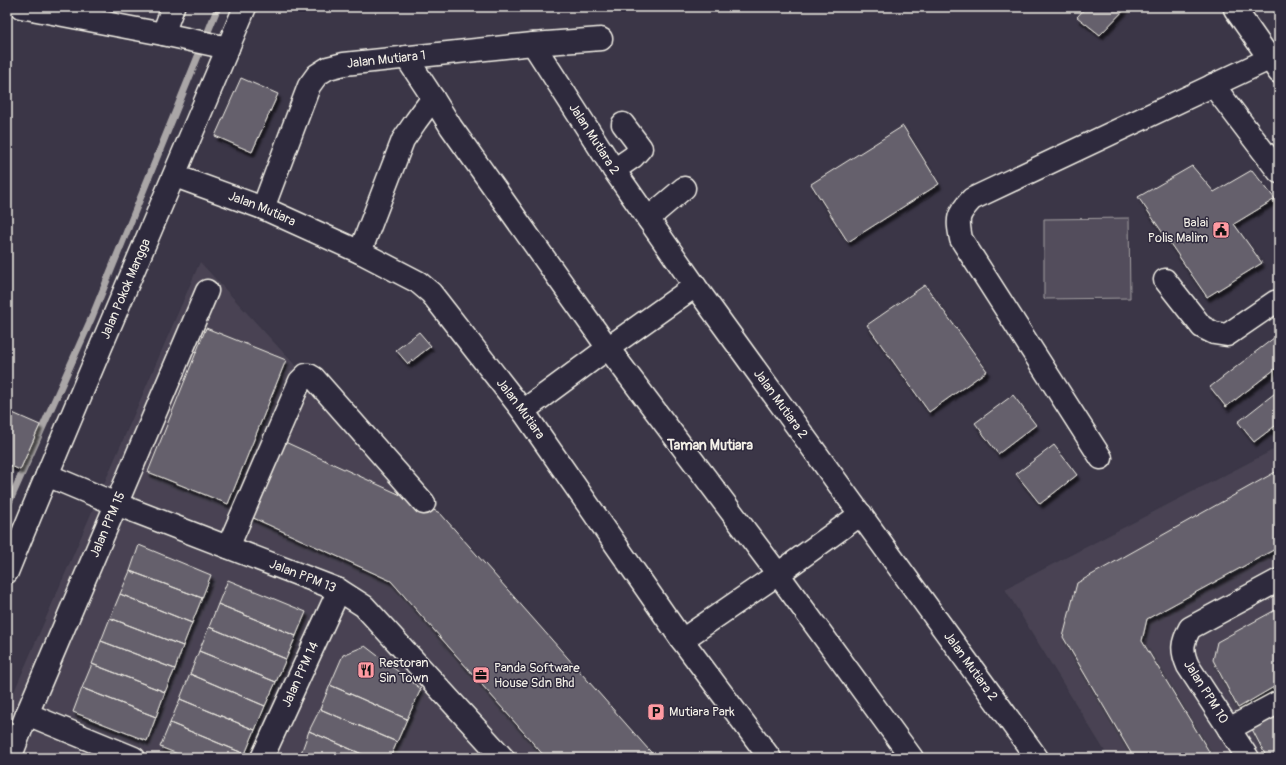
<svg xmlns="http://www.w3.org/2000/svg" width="1286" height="765" viewBox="0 0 1286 765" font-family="Pangolin,sans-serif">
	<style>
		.built { fill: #484352 }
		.green { fill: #534e5c; stroke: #a4a0a2 }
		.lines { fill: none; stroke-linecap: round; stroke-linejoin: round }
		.stream { stroke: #aaa6a7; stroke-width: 7 }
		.building { fill: #65616c; stroke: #f4f1e8; filter: url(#shadow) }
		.minor-casing { stroke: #f4f1e8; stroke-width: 25 }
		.minor { stroke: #2f2a3d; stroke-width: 22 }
		.labels { text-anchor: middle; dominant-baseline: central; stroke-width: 3; stroke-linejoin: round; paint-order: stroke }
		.street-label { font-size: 13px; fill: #f4f1e8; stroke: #2f2a3d }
		.poi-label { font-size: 13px; fill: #f4f1e8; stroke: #2f2a3d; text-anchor: start }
		.neighbourhood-label { font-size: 14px; font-weight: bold; fill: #f4f1e8; stroke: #2f2a3d }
	</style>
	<defs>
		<filter id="shadow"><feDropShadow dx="2.5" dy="4.5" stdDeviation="1" flood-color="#0009"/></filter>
	</defs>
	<rect width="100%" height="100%" fill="#3b3647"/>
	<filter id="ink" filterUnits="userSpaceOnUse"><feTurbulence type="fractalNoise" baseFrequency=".025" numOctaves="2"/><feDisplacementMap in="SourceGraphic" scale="8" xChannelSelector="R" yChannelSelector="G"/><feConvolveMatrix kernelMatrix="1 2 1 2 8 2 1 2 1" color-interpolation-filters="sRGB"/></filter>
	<g filter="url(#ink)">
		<!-- built -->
		<path class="built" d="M200,262L657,758H7V708Z
			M1279,447V758H1109L1005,589Z"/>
		<!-- green -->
		<path class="green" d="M1129,218L1130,298L1044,299V219Z"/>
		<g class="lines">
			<!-- stream -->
			<path class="stream" d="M7,507L92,317L218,7"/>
		</g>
		<!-- building -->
		<path class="building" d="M1086,7H1127L1100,35L1077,17Z
			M241,78L278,94L252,152L215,136Z
			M903,126L939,184L848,242L811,184Z
			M1192,166L1214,192L1252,170L1275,199L1234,224L1262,263L1207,297L1138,197Z
			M925,285L987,371L929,412L867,325Z
			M206,328L286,360L228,504L148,472Z
			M419,332L431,346L408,364L396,350Z
			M1279,334V366L1226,407L1210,387Z
			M1279,390V423L1254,442L1238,422Z
			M1013,395L1036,425L998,454L975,423Z
			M8,411L40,425L20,470L7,464V415Z
			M283,441L440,513L656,758H546L391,581L249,516Z
			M1054,445L1077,475L1040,504L1016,474Z
			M1279,470V547L1147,619L1142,641L1213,758H1134L1063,637L1077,583Z
			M139,545L211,575L202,598L130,571Z
			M130,571L202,598L192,623L120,594Z
			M228,580L306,612L296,636L218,604Z
			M120,594L192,623L183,646L110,618Z
			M218,604L296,636L286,659L209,627Z
			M1279,608V684L1238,708L1213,660L1217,642Z
			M110,618L183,646L175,669L101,641Z
			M209,627L286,659L276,682L199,651Z
			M101,641L175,669L165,692L92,664Z
			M365,646L421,689L407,719L330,685L343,655Z
			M199,651L276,682L265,706L190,674Z
			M92,664L165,692L156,717L82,688Z
			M190,674L265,706L255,730L180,699Z
			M330,685L407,719L397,742L320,709Z
			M82,688L156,717L147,741L73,712Z
			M180,699L255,730L245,754L170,723Z
			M320,709L397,742L390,758H371L309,731Z
			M1279,714V758H1267L1252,729Z
			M170,723L245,754L243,758H188L160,747Z
			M309,731L371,758H305L300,756Z"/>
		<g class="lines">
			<defs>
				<g id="minor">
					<path d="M21,7L163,34L228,48"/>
					<path d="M1235,9L1279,72"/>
					<path d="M163,34L173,7"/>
					<path id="s1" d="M533,44L614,170L695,286L1037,758"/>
					<path d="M406,57L433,98"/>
					<path d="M1213,85L1279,172"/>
					<path d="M614,170L633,157L641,148L623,124"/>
					<path id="s2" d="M175,176L263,208L360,252L418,282L431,293L523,411L682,640L770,758"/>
					<path id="s3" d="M263,208L309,86L317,75L328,68L344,64L533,44L601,39"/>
					<path d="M649,220L658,210L684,188"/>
					<path d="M360,252L403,140L416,121L433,98L451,127L608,348L778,574L912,758"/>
					<path d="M1165,280L1202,327L1214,333L1227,335L1275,302L1279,301"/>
					<path d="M523,411L608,348L695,286"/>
					<path d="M1101,458L961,239C957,218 957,215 972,199L1269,59"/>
					<path id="s4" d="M47,475L116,504L339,590L364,606L503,758"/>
					<path d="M228,547L300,381L306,375H309L314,378L424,503"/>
					<path id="s5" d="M7,572C84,383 166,196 245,7"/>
					<path d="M682,640L778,574L861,514"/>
					<path d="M27,714L134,758"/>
					<path d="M1229,729L1279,702"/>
					<path id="s6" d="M10,758L27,714L207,291"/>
					<path id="s7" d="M262,758L339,590"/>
					<path d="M1248,758L1188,666C1181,650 1182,643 1190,628L1279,580"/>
				</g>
			</defs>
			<!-- minor casing -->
			<use href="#minor" class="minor-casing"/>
			<!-- minor -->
			<use href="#minor" class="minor"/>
		</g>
	</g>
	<!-- icons -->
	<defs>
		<symbol id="civic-square" viewBox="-11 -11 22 22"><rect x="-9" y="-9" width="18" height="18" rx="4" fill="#ff9aa2" stroke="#2f2a3d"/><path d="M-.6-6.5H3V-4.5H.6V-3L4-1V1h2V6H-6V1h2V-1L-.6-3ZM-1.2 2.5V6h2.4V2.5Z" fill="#111"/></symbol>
		<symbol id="restaurant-square" viewBox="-11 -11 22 22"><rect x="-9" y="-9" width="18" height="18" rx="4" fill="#ff9aa2" stroke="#2f2a3d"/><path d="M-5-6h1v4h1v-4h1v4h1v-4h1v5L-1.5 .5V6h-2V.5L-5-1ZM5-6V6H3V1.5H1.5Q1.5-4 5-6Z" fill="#111"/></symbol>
		<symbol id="office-square" viewBox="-11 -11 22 22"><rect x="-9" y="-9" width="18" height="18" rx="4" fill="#ff9aa2" stroke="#2f2a3d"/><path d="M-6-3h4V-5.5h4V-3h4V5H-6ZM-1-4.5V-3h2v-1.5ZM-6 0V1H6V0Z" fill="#111"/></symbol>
		<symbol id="parking-square" viewBox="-11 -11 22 22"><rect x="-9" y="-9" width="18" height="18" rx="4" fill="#ff9aa2" stroke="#2f2a3d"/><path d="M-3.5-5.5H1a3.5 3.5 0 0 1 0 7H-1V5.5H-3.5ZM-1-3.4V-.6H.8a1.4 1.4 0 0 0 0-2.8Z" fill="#111"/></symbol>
	</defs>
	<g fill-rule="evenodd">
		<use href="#civic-square" x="1211" y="220" width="20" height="20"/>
		<use href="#restaurant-square" x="356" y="660" width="20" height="20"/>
		<use href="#office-square" x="471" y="665" width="20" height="20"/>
		<use href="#parking-square" x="646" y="702" width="20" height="20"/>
	</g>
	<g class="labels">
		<!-- street labels -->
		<g class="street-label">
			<text stroke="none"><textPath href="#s3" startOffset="216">Jalan Mutiara 1</textPath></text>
			<text stroke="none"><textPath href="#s1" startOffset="113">Jalan Mutiara 2</textPath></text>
			<text stroke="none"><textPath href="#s2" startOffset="93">Jalan Mutiara</textPath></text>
			<text stroke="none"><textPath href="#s5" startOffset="307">Jalan Pokok Mangga</textPath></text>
			<text stroke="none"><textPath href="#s1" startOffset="437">Jalan Mutiara 2</textPath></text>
			<text stroke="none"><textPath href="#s2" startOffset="429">Jalan Mutiara</textPath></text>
			<text stroke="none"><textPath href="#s6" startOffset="253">Jalan PPM 15</textPath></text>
			<text stroke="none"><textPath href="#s4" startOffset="275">Jalan PPM 13</textPath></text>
			<text stroke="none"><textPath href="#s1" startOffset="761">Jalan Mutiara 2</textPath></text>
			<text stroke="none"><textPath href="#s7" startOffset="92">Jalan PPM 14</textPath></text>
			<text transform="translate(1206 692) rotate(58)">Jalan PPM 10</text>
		</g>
		<!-- poi labels -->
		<g class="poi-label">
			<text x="1208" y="223" text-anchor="end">Balai<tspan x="1208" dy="15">Polis Malim</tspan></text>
			<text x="379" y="663">Restoran<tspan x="379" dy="15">Sin Town</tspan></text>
			<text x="494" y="668">Panda Software<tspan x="494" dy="15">House Sdn Bhd</tspan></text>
			<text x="669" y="712">Mutiara Park</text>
		</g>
		<!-- neighbourhood labels -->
		<g class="neighbourhood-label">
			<text x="710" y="445">Taman Mutiara</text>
		</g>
	</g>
	<!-- margin -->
	<rect width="1286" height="765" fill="none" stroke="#2f2a3d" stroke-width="24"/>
	<rect x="12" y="12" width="1262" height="741" fill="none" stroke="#f4f1e8" stroke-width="1.5" filter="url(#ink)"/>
</svg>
